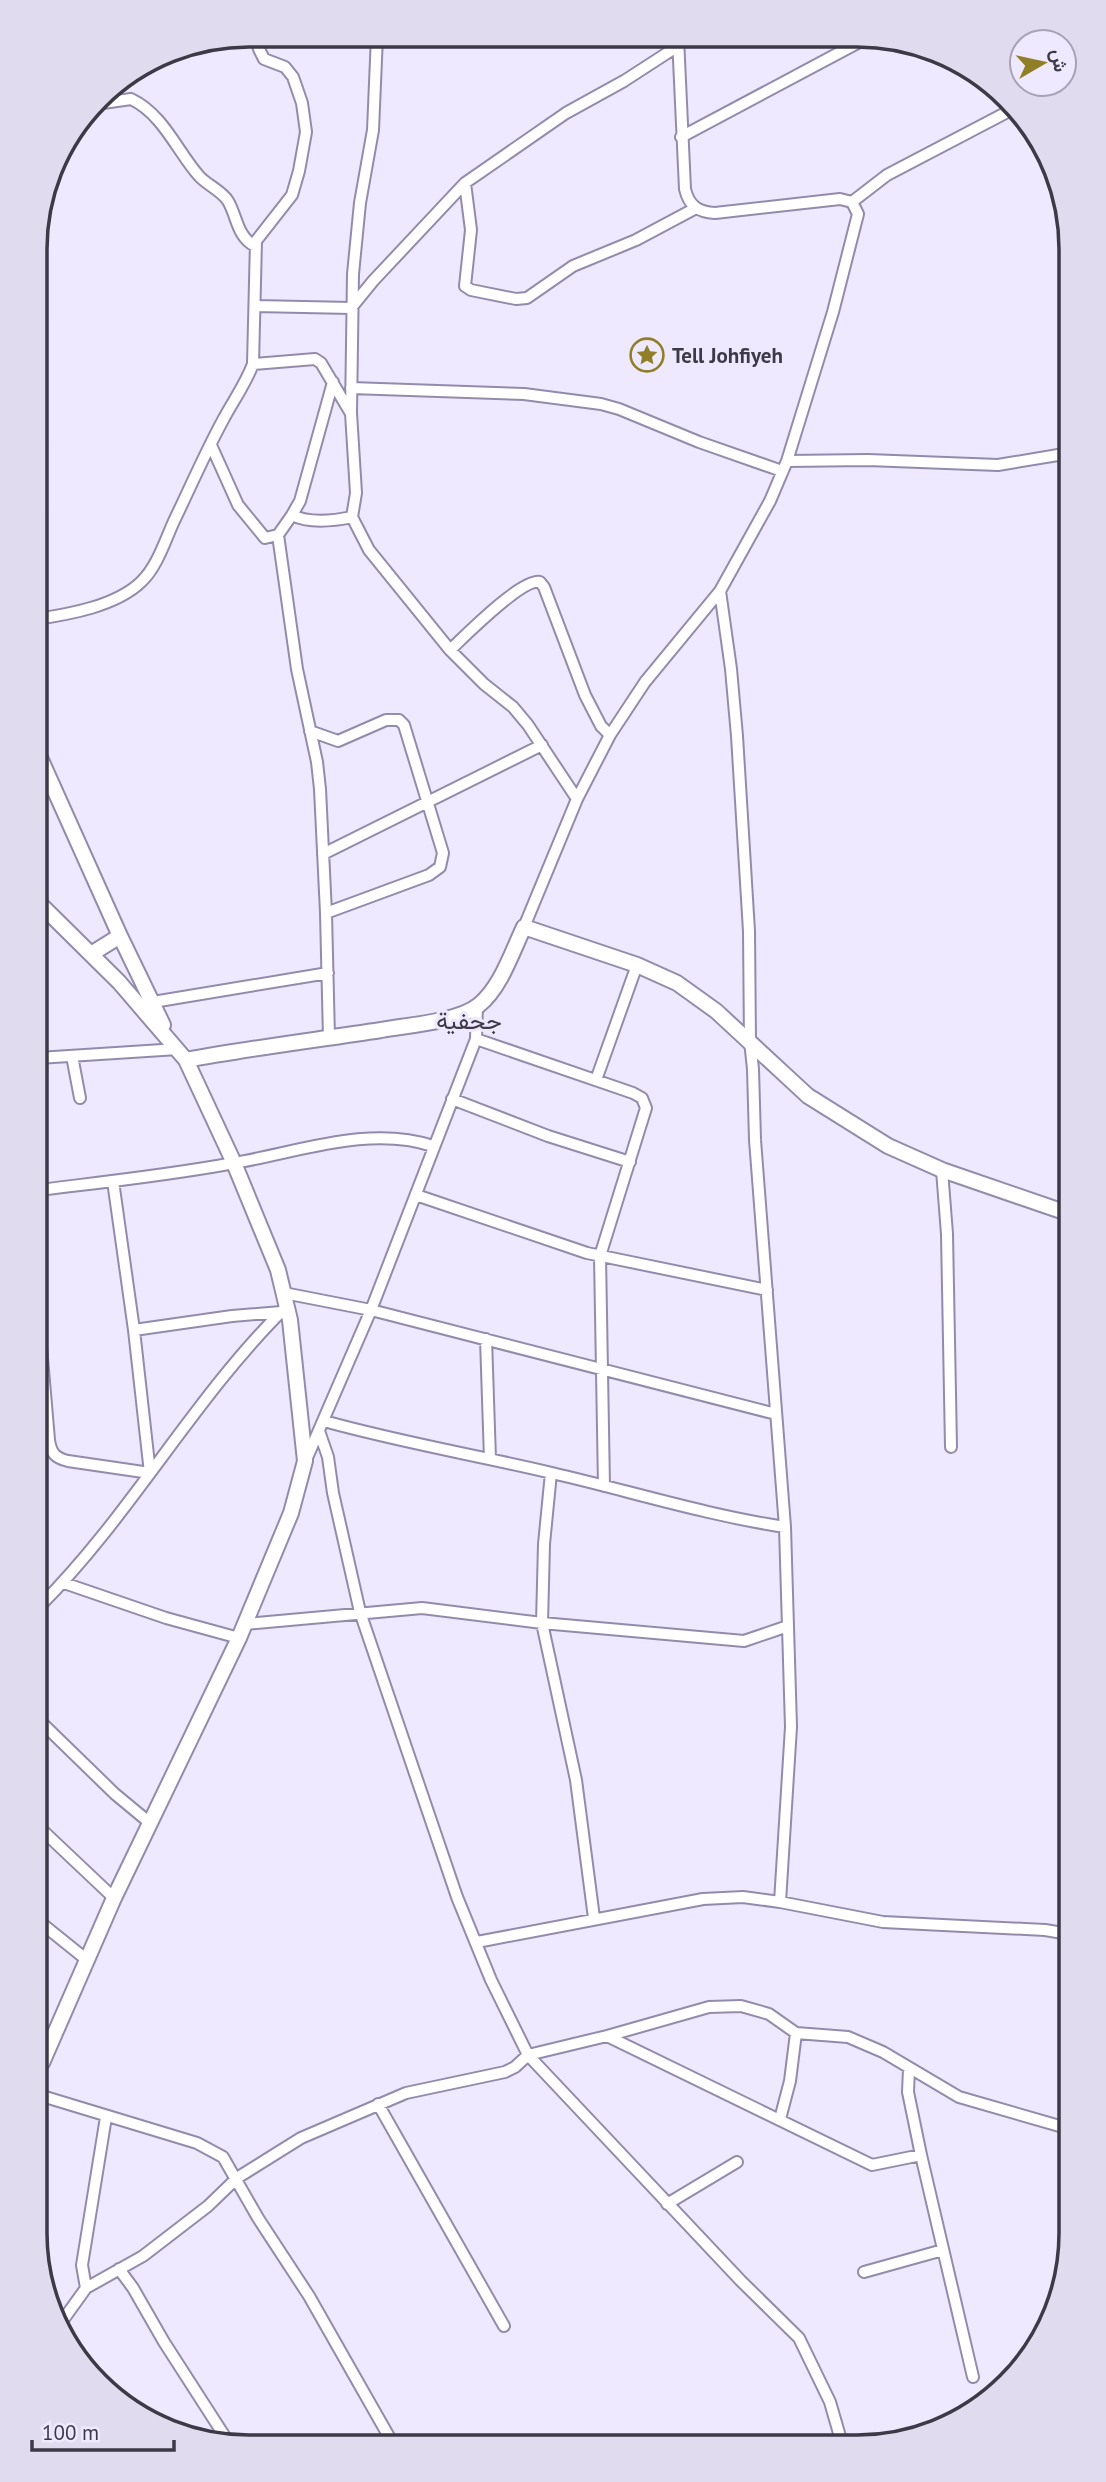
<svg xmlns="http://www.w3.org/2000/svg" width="1106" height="2482" viewBox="0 0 1106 2482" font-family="'PT Sans',Vazirmatn,sans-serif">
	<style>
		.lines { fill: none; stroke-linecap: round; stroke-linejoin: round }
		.street-casing { stroke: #938bab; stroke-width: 14 }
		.secondary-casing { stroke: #938bab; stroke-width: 18 }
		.street { stroke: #fff; stroke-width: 10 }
		.secondary { stroke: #fff; stroke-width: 14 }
		.labels { text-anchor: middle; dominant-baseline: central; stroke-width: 6; stroke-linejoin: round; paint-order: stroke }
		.poi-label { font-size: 21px; font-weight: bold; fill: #3d3947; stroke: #eee9fe; text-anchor: start }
		.quarter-label { font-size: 24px; fill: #3d3947; stroke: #eee9fe }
		.rim { fill: none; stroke: #3d3947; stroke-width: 3.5 }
	</style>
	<rect width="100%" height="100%" fill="#eee9fe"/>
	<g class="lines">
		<defs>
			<path id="street" d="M377,36L373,130L360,203L353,274L351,413L356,493L352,517L369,550L450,650L484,684L513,707L528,725L577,799
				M96,104L131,99C163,114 177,151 199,176C207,185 222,191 228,201C237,216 237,237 255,246
				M681,137L865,39
				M465,183L471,230L465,286L471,290L516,299L527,298L573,266L636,240L696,208
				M852,202L887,175L1015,108
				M256,306L351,308L373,281L465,183L566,113L624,81L678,46
				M253,364L315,359L321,363L350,412
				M351,388L524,394L601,404L619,409L699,442L782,471
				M211,445L238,505L265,538L278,535L292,515C310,524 333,521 352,517
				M787,461L868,460L998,465L1064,454
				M292,515L300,501L333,382
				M278,535L297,669L317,762L320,789L326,913L329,1038
				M720,591L731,669L737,736L749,931L750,1041L753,1069L755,1140L785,1527L791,1727L780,1902
				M37,619C70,614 116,606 141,582C157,567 165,541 174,521C190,488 205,453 223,420C233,401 245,385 253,364L256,241L292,195L299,171L306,132L302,103L293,77L285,67L264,59L259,49L256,35
				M450,650C465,636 522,578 540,582L544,587L585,695L601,726L610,735
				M310,731L338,741L386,720H399L404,725L443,853L440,867L429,875L326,913
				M323,854L542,745
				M524,927L577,799L610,735L645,682L720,591L770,501L787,461L833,312L858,214L852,202L840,199L715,213C698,212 689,206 685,189L678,38
				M153,1002L328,973
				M476,1039L633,1093L642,1098L646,1108L600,1256L604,1486
				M72,1056L80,1098
				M38,1058L178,1049
				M596,1080L637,965
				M452,1099L548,1136L630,1162
				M942,1170L947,1234L951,1447
				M39,1190C104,1182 170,1175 234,1163C299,1152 369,1125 433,1146
				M416,1195L587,1253L767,1290
				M284,1293L371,1310L776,1414
				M39,1323L49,1440C51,1453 55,1458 68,1461L150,1473L134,1330L113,1181
				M134,1330L232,1316L281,1312
				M486,1339L490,1459
				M324,1421C399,1442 476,1455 552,1473C630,1491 706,1515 785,1527
				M319,1431L328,1457L333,1493L360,1612L457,1897L491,1980L528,2055L741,2281L799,2338L830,2402L841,2440
				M306,1460L371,1310L476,1039L477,1006
				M551,1473L544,1544L542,1623L576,1780L594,1918
				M64,1583L166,1618L239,1638
				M40,1606C132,1514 194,1397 287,1306
				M245,1624L422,1608L542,1623L744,1641L788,1626
				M41,1722L115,1794L150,1823
				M41,1829L114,1898
				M41,1923L87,1960
				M477,1942L703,1899L743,1897L780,1902L883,1922L1045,1930L1069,1934
				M607,2036L872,2165L921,2155
				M909,2069L908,2092L921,2155L973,2377
				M42,2096L197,2143L223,2157L258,2218L309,2296L392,2442
				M378,2104L504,2326
				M780,2119L790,2081L796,2033
				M667,2204L737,2162
				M119,2269L133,2288L164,2342L229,2443
				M864,2272L943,2250
				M86,2288L82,2265L106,2117
				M58,2327L86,2288L143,2256L208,2206L237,2178L301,2138L406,2093L505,2072L515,2067L528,2055L607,2036L709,2007L741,2006L769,2014L796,2033L848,2037L883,2052L959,2097L1070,2129"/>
			<path id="secondary" d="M37,751L120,936L163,1025
				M38,902L119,982L186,1060L234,1163L278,1270L290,1320L305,1461L291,1513L239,1638L114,1898L42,2063
				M91,954L120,936
				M186,1060C251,1048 316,1040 381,1030C408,1025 458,1022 479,1005C501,987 512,952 524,927L637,965L677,983L716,1011L808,1096L888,1146L942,1170L1067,1213"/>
		</defs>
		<!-- street casing -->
		<use href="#street" class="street-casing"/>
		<!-- secondary casing -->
		<use href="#secondary" class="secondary-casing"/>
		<!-- street -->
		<use href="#street" class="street"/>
		<!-- secondary -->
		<use href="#secondary" class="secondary"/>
	</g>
	<!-- icons -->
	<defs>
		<symbol id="sight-ring" viewBox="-11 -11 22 22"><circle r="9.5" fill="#eee9fe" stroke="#907f26" stroke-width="1.5"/><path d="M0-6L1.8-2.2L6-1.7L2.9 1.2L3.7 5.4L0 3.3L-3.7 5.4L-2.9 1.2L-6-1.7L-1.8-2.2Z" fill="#907f26"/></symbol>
	</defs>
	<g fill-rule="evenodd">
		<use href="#sight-ring" x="628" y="336" width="38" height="38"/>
	</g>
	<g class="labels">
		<!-- poi labels -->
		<g class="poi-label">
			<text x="672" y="355">Tell Johfiyeh</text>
		</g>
		<!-- quarter labels -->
		<g class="quarter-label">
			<text x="469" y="1020">جحفية</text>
		</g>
	</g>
	<!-- crop -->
	<path d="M0 0H1106V2482H0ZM249 47H857A202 202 0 0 1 1059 249V2233A202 202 0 0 1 857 2435H249A202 202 0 0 1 47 2233V249A202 202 0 0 1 249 47Z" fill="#e0dbef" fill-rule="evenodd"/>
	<path class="rim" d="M249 47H857A202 202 0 0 1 1059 249V2233A202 202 0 0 1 857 2435H249A202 202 0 0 1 47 2233V249A202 202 0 0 1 249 47Z"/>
	<!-- north arrow -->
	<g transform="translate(1043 63) rotate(81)"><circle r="33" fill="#eee9fe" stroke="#a7a3b5" stroke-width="2"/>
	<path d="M0-5L12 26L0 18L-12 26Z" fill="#907f26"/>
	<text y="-10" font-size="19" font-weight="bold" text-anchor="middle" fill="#3d3947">ش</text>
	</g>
	<!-- scale -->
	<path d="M32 2440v10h142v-10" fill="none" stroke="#3d3947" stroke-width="3.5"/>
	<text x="42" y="2440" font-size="21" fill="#3d3947" stroke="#eee9fe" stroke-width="5" paint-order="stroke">100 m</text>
</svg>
